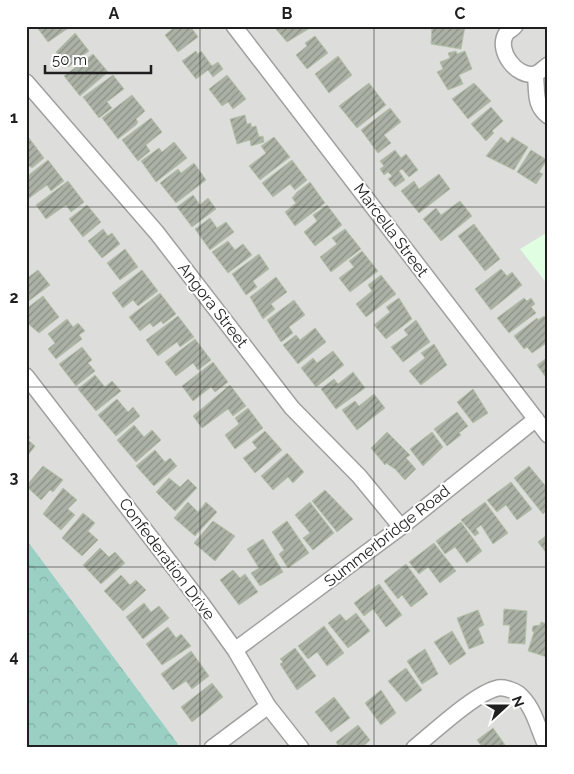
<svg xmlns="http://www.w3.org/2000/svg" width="574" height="774" viewBox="0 0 574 774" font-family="Raleway,sans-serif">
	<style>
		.residential { fill: #dddddc }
		.education { fill: #e0ffe2 }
		.forest { fill: url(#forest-crowns) }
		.building { fill: url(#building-hatch); stroke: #b4c2a8 }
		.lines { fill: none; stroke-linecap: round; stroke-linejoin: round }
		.street-casing { stroke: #a0a0a0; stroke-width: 18 }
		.street { stroke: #fff; stroke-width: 15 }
		.grid { fill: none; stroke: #1f1f1f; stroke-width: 1; stroke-opacity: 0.55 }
		.labels { text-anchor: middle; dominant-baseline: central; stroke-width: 4; stroke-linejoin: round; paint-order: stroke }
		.street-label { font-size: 16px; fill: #1f1f1f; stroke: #fff }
		.neatline { fill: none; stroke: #1f1f1f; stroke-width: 2 }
		.grid-label { font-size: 16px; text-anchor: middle; font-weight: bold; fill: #1f1f1f }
	</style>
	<defs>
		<pattern id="forest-crowns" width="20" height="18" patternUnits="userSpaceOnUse" patternTransform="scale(1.25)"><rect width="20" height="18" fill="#9acfc4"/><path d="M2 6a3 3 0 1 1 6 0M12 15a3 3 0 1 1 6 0" fill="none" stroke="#84b1a8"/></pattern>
		<pattern id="building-hatch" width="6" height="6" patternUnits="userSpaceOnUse" patternTransform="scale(1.25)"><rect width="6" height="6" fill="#abb2a5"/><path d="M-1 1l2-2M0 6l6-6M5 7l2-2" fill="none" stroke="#8b9086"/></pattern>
	</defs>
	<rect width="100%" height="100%" fill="#e8f0e6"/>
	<!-- residential -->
	<path class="residential" d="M26,26H548V748H181L26,539Z"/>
	<!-- education -->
	<path class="education" d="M548,232V285L520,249Z"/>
	<!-- forest -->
	<path class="forest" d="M26,539L178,744L176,748H26Z"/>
	<!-- building -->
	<path class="building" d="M36,26H69L70,27L48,42Z
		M176,26H190L198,37L178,52L165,35Z
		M277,26H309L310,28L287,42L275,28Z
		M432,26H465L461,49L431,44Z
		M75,33L89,51L68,67L56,52Z
		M315,36L328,53L307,69L296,55L307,46L305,43Z
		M196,51L198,54L201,51L212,66L218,62L223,69L213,77L208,70L196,79L182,61Z
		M456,51L457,54L465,51L472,69L459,75L463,84L448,90L437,72L443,69L440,62L450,58L448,53Z
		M93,54L108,72L80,96L64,76Z
		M338,56L352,75L329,93L315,74Z
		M113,75L124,89L107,102L112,108L99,118L83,97Z
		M227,75L246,99L233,109L228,102L222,106L209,89Z
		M369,83L386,105L357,128L339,106Z
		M474,83L491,101L468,119L452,99Z
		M132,95L145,111L136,119L138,122L136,125L118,139L102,118Z
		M491,107L503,121L492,131L494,133L486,141L471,124Z
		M390,108L401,122L384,135L391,143L378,153L361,130Z
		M245,115L247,124L251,123V127L256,126L259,137L263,136L264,142L251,146L250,140L237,144L230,119Z
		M151,118L162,132L146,145L150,151L138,161L122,140Z
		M274,137L290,157L260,180L249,166L266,153L261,146Z
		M501,137L508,143L512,137L528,147L514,170L486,156Z
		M29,138L44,158L32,168L26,164V140Z
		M174,142L187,158L156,182L141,161L159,148L162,152Z
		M395,150L401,158L406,154L418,170L409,177L402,169L399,171L405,180L395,187L388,179L392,176L388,172L384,175L380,169L384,166L380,161Z
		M531,150L547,160L539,172L543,174L536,184L517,172Z
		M48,160L64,181L51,191L47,185L28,199L26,177Z
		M292,160L307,180L295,190L290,184L273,197L262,183Z
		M194,163L206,180L176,203L160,183L178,169L181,173Z
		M439,174L450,189L419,213L401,191L414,181L419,189Z
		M68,181L84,202L71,212L66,205L46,219L36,205Z
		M310,182L325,203L295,226L285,212L296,203L292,198L297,192Z
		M193,195L200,205L208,198L216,209L192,227L177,207Z
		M460,201L472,216L441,241L423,219L436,208L441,215Z
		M87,205L101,222L83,237L69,219Z
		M327,205L342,225L315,246L304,232L317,221L313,215Z
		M210,218L217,228L226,222L234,232L210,250L195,229Z
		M474,224L500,259L485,271L458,236Z
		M103,229L108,236L112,233L120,244L102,258L88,241Z
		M345,229L361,249L331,272L320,257L337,244L332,238Z
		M228,241L235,250L243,244L252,255L228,273L212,252Z
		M125,249L138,267L120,280L107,263Z
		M362,251L378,271L350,292L339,278L354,267L349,261Z
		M259,254L269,269L253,281L257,287L246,295L232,274Z
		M501,269L507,276L512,272L522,285L491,310L475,289Z
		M38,270L50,285L26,303V279Z
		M142,270L158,291L138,306L133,300L123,308L112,293Z
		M381,275L396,294L366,317L356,304L372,291L368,285Z
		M276,277L287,292L271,304L275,309L263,319L250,297Z
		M160,293L176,314L163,324L161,321L153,327L150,323L140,331L129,317Z
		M43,296L59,317L39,333L26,322V309Z
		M399,298L412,319L386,339L374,325L390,312L386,307Z
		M524,298L527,301L531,298L535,304L531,307L536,313L509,333L497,318Z
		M294,300L305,315L289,327L293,333L281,342L267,320Z
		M178,316L194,337L180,347L177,342L158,356L146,340Z
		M544,316L548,321V342L532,353L527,347L524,349L514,336L537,318L538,320Z
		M67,319L73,327L78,323L85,331L79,335L82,339L56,359L48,349L55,343L48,334Z
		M416,320L430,342L403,362L391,347L408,335L404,330Z
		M315,328L326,342L298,364L283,345L296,335L300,340Z
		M195,339L211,360L198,370L193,363L176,376L165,362Z
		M434,344L447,365L421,385L409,371L425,358L421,353Z
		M82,347L92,360L88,363L95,371L76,386L59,364Z
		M333,351L344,365L316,387L301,368L313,358L317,363Z
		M548,357V379H547L537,365Z
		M213,362L228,382L215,392L211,387L193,401L182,386Z
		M353,372L365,388L336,409L321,389L334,379L338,384Z
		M95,375L105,387L112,381L121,391L96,411L78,389Z
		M230,385L246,406L233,416L228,409L202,428L193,416Z
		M473,389L488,413L473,423L457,402Z
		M374,394L385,408L357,430L342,410L355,401L359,406Z
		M117,399L128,412L133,407L140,416L116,436L98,415Z
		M248,408L263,428L235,449L225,435L239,424L235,418Z
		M457,412L468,426L459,433L461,435L447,446L434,429Z
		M134,425L144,437L152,430L161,440L136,462L117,440Z
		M265,431L282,450L255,473L243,458L257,448L252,442Z
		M387,432L410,455L406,458L416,469L405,480L395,469L386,463L385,465L371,448Z
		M432,432L443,447L423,466L410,449Z
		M26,434L30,437L28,440L35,446L26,458Z
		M155,450L165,462L170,458L177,466L154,486L136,466Z
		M287,453L304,472L293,483L288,477L273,490L261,476Z
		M43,466L63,480L53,492L50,490L41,500L26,486Z
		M529,466L548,489V509L543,514L514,478Z
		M169,478L180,487L188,479L197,488L175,511L156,492Z
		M511,482L532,509L517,520L506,505L497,512L487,500Z
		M63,488L77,500L68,509L75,515L61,530L43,514Z
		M325,490L353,519L337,532L312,501Z
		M188,502L198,512L206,502L217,512L195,536L174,518Z
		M310,502L334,533L313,550L303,538L310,533L295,515Z
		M485,502L508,533L493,544L481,525L476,529L479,533L475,536L461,520Z
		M83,513L95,523L88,531L98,540L82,556L62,538Z
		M213,521L235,536L215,561L194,543Z
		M287,521L309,553L288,568L279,554L284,550L272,532Z
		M461,522L482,551L467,563L455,547L445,554L436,541Z
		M548,534V555L538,542Z
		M263,539L283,572L260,586L251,573L259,568L247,549Z
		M434,543L456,571L440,583L428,567L419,574L409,562Z
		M100,548L109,557L115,552L125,563L101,584L83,565Z
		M406,564L428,594L411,607L402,595L398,599L384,581Z
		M233,570L240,578L245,574L258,592L239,605L220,580Z
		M121,575L130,585L136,580L146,590L123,611L104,591Z
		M379,584L402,615L386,627L373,609L364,616L354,603Z
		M144,603L151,612L159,606L169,618L143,639L126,617Z
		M504,609L527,611L525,644L508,643L510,625H503Z
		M478,610L484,625L478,628L484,643L469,649L457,618Z
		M356,613L370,631L348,648L328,623L340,614L346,621Z
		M541,622L548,624L547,657L528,651L534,632L532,631L533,626L540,625Z
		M324,626L344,653L327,666L317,652L308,659L298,646Z
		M168,627L176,638L181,634L191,646L162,665L146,644Z
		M452,631L466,654L450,665L434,642Z
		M295,648L316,676L297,690L280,664L283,662L280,659Z
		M425,649L438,674L422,684L407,661Z
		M191,651L209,676L192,689L186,681L173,690L161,674Z
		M406,668L422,690L406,702L388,681Z
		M212,683L223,697L192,722L181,707Z
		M381,690L396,713L381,725L365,703Z
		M334,697L350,718L331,732L315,712Z
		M358,725L370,740L361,748H340L336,742Z
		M493,728L503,742L507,748H483L477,740Z"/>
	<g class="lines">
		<defs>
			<path id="street" d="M234,26L548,435
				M515,26C513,29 508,31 506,34C496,50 516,78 535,74C539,73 544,68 548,65
				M535,74C538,91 533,104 548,116
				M26,82L157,233L292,408L359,476L401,527
				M26,376L202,604L235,650L268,706L301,748
				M235,650L401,527L536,419
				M212,748L268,706
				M414,748C434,732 475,693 498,688C505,687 517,691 522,697C535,710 539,732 547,748"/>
		</defs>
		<!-- street casing -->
		<use href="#street" class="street-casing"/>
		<!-- street -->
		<use href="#street" class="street"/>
	</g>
	<!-- grid -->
	<path class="grid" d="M200,26V748M374,26V748M26,207H548M26,387H548M26,567H548"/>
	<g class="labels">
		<!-- street labels -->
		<g class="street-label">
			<text transform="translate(391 230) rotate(53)">Marcella Street</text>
			<text transform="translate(213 305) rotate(52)">Angora Street</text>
			<text transform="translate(387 536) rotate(-38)">Summerbridge Road</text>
			<text transform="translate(167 559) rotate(53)">Confederation Drive</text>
		</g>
	</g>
	<!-- border -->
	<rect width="574" height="774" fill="none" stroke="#ffffff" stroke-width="55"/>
	<!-- north arrow -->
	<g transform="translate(506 706) rotate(69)" stroke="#ffffff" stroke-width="4" paint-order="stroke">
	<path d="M0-4L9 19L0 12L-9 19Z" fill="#1f1f1f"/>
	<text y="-8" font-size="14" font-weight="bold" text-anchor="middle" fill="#1f1f1f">N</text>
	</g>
	<!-- scale -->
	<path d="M45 65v8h106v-8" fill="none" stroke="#1f1f1f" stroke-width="2.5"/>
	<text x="52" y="65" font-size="15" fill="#1f1f1f" stroke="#ffffff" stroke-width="4" paint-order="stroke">50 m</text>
	<rect x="28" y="28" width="518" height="718" class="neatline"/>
	<g class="grid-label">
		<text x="114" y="19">A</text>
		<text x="287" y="19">B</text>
		<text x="460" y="19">C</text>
		<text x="14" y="123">1</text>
		<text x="14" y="303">2</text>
		<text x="14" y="483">3</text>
		<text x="14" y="662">4</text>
	</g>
</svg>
